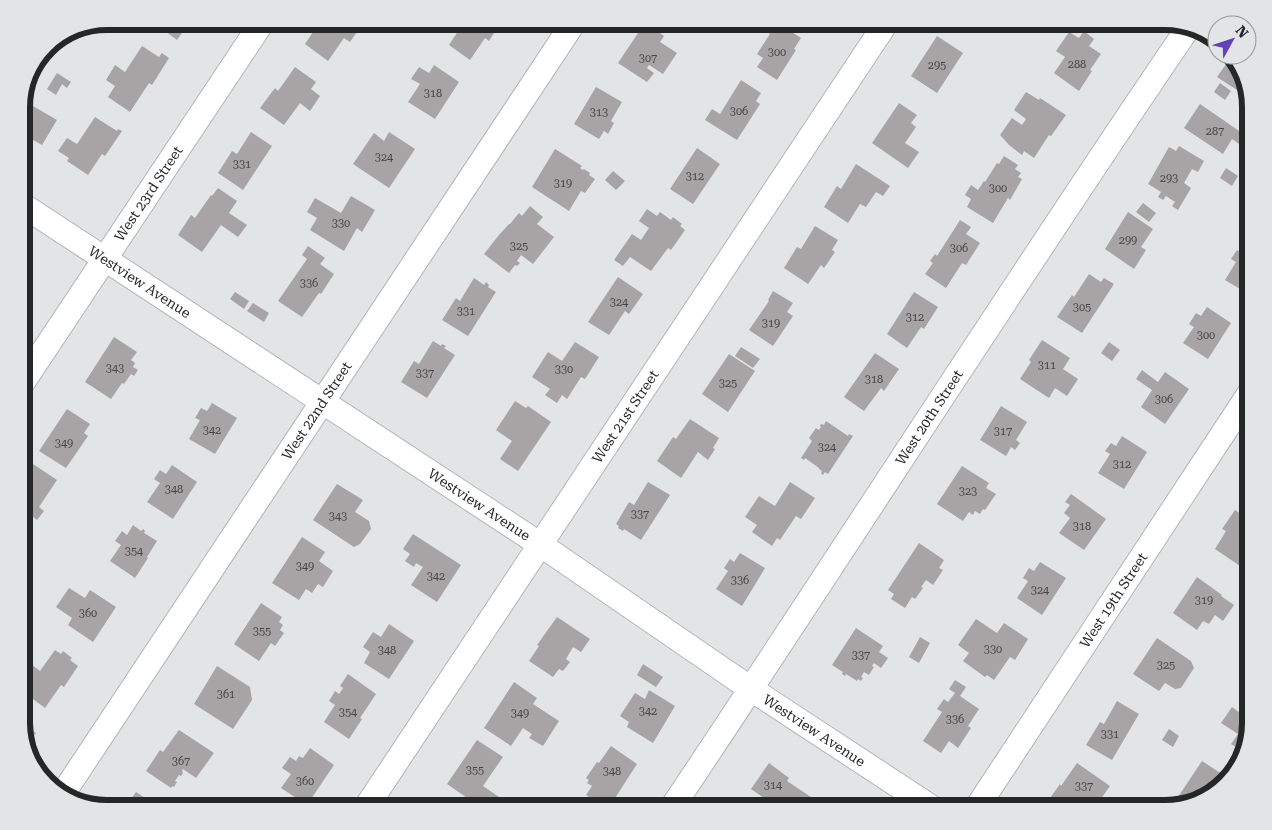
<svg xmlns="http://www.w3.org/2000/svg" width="1272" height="830" viewBox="0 0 1272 830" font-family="'Roboto Serif',serif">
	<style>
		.building { fill: #a7a4a5 }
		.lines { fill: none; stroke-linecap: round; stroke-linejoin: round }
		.minor-casing { stroke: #b2b4b6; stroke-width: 26 }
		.minor { stroke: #fff; stroke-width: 24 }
		.labels { text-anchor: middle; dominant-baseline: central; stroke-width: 5; stroke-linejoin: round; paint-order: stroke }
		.number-label { font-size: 11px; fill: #464646 }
		.street-label { font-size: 14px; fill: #252626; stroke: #e2e4e6 }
		.rim { fill: none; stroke: #252626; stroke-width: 6 }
	</style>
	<rect width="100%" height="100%" fill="#e2e4e6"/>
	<!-- building -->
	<path class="building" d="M971,22H999L992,33L981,26L980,28Z
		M644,24H647L664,36L660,42L677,53L663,74L649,65L647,68L654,73L647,82L618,63Z
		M762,24H779L801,38L794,49L796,50L777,80L757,67L763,58L757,54L770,34L760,27Z
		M462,25H499L489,41L485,38L470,60L449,45Z
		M317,26H361L350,42L344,38L328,61L305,44Z
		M160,27H186L177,40Z
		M1084,31L1094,39L1089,46L1101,54L1090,70L1092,71L1079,91L1054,73L1065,57L1056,51L1069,32L1079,38Z
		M937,36L963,53L937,93L911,76Z
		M142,46L159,57L162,53L169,58L152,85L149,83L130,112L108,97L115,86L106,80L115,65L125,72Z
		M1231,55L1239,64L1246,89L1243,94L1217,77L1229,60H1227Z
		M434,65L459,82L435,119L408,102L420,84L411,79L419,67L429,73Z
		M295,67L316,82L311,89L320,96L310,111L300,103L284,125L260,108L275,88L278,91Z
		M57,73L71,82L67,88L62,84L56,95L47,89Z
		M741,80L761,93L756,101L760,104L737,140L705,120L712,109L720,114Z
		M1220,83L1231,91L1225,100L1214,92Z
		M596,87L622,102L611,121L614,123L608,134L604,131L599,139L574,124Z
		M1026,92L1039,100L1040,98L1066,115L1051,136L1049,135L1034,158L1024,151L1022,155L1009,145L1000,135L1012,118L1022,125L1026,119L1014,110Z
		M26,102L57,120L42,145L21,133V104L24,106Z
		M899,103L917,115L911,123L916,127L905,143L919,152L908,168L872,143Z
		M1200,104L1245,135L1239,144L1232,139L1223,154L1184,128Z
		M95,117L117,131L118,129L122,131L105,156L102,154L88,175L67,161L69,158L58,151L67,138L77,144Z
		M251,132L272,146L243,190L218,173L232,151L237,154Z
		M389,132L415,149L389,188L353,164L374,133L384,141Z
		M1179,146L1204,161L1198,172L1192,169L1184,183L1191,188L1178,210L1172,206L1175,202L1166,196L1163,200L1158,197L1161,192L1148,184L1169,147L1176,151Z
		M697,148L720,164L693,204L670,189Z
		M555,149L582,166L580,168L583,170L584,169L590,173L589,175L595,179L585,193L581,191L569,211L532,187Z
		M1004,156L1018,165L1015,169L1021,173L1018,177L1022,179L1010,200L1008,198L993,223L967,207L971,199L965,195L971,185L978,190L984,181L985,182L997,163L999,164Z
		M856,164L890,186L883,196L876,192L866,207L860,204L848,223L824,207L837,186L841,189Z
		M1226,168L1238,176L1232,186L1220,178Z
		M613,171L625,181L616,190L605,180Z
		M218,188L237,201L229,213L247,225L238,237L221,225L202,252L178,235L191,215L195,218L211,195L212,196Z
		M351,196L375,210L362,232L357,228L344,251L310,230L317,218L307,212L315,198L341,213Z
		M1143,203L1156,213L1149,222L1136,212Z
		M530,206L543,217L537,224L554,237L533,264L521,255L517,261L520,263L517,266L515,265L509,273L484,254L499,235L509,224H510L519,213L522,216Z
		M647,209L657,216L660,212L671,220L673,217L682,224L680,226L685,230L671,250L668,248L651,271L630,257L623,266L614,260L632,234L641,240L649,228L639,221Z
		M1128,212L1153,229L1141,247L1146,250L1134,269L1105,249Z
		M960,220L971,227L966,234L980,243L966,265L962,263L946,288L925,274L933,263L930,261L935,254L937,256Z
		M815,226L838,240L832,250L835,252L824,268L821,265L808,284L784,268L797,247L801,249Z
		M1248,244L1251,245L1250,295L1225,280L1236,262L1231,259L1237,250L1242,253Z
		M308,246L325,258L320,264L334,274L321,294L319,293L302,317L278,301L307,259L302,255Z
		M1089,274L1101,282L1104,278L1114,284L1082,333L1057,317L1072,295L1074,297Z
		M618,277L643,294L629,314L625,311L609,335L588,322Z
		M474,278L484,285L486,282L489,285L488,287L496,292L468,336L442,320L456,298L460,301Z
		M773,291L793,303L787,312L793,316L773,346L749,330L769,301L768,300Z
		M235,292L249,301L244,309L230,299Z
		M914,292L938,307L924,329L921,327L907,348L887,334Z
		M253,303L269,313L264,322L247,311Z
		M1207,307L1231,323L1208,359L1183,343L1194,327L1189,324L1196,313L1201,316Z
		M114,337L137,352L131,360L135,363L133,367L138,370L134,376L131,374L124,384L122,383L111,399L85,382Z
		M1042,340L1070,358L1063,369L1078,379L1067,396L1055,388L1049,398L1020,379L1031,362L1029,360Z
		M433,341L441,346L442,344L446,346L444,348L455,355L427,398L401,382L414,361L419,364Z
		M575,342L599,357L585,379L581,377L567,399L562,395L557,403L545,395L550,389L532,377L548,352L562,361Z
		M1109,342L1120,350L1112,361L1101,353Z
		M741,347L760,359L753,368L735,356Z
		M875,353L899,369L884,391L881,388L864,411L844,397Z
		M729,354L755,371L728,412L702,394Z
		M1142,370L1158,382L1165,372L1189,389L1165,424L1141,407L1152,390L1136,379Z
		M515,401L526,408L528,406L551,422L518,471L500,459L512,441L496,430Z
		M212,403L237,418L215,454L189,439L200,420L195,418L201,408L207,411Z
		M1001,406L1027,422L1016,440L1020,443L1015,450L1011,447L1006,456L980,440Z
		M67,409L90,424L84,433L88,436L66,468L39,451Z
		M690,419L719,438L713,448L715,449L708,460L698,452L681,478L657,461L673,437L676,439Z
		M826,421L848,436L849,434L853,436L828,474L825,472L823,475L821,473L822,471L819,469V468L805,458L804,460L801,458L812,441L809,438L816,428L819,430L821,427L820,426L821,424L824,425Z
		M1122,436L1147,452L1124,489L1098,473L1110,454L1105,451L1111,443L1116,446Z
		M33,464L57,480L39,507L44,511L37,520L32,516L26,525L21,522V477L25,472L26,473Z
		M172,465L197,482L173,519L147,502L160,483L154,479L160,470L166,474Z
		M962,466L989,483L986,488L996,494L985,510L983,509L980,514L975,511L973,515L969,512L963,521L937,504Z
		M648,482L670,495L641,540L624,529L623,531L618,528L619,526L616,524L629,502L634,505Z
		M790,482L815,498L801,519L796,516L780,540L777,538L772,546L752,532L757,525L745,517L759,496L775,506Z
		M337,484L363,500L355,512L369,521L371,529L360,544L354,547L313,520Z
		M1071,494L1106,519L1084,550L1059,533L1070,518L1064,513L1070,505L1065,502Z
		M1235,510L1251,521V560L1246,557L1240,566L1215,549L1226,531L1222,529Z
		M133,525L141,531L143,529L145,531L144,533L157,541L147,557L148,558L135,578L110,561L121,545L115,541L122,531L127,535Z
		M413,534L461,565L437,602L411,585L423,567L416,563L414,567L405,561L410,554L403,549Z
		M302,537L325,552L319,561L333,571L323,587L318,584L312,593L306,589L299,600L272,583Z
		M919,543L944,560L939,568L943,570L933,585L926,580L921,587L923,588L915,599L912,597L905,608L891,599L894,594L888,590Z
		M740,553L765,568L742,606L716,589L728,571L724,568L730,559L734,562Z
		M1040,562L1066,578L1042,615L1017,598L1028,581L1023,578L1029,568L1034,571Z
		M1197,577L1222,595L1221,596L1234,605L1223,621L1215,615L1209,624L1203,621L1197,630L1173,613Z
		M69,588L85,598L90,590L116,607L93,642L68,625L72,618L56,607Z
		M261,603L282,617L279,622L283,625L280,630L284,633L275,646L271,643L259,661L234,644Z
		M557,617L590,639L581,652L573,647L566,659L570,662L563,671L559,669L553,677L529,661L539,646L537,645Z
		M976,619L997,633L1004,623L1028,639L1015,660L1010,657L994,680L987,675L985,677L963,661L969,653L958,645Z
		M389,624L414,641L389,679L364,663L370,652L363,647L373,632L381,637Z
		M856,628L883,646L879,652L888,658L881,668L874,663L872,666L874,667L869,675L864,672L861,677L863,678L861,681L858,679L857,681L846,674L845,676L842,674L843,672L832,665Z
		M920,637L930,643L919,663L909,657Z
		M1157,638L1191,661L1194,668L1181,688L1175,689L1165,683L1159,691L1133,674Z
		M55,650L61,654L63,651L72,658L70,660L78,666L64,687L61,685L45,708L25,693L29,687L21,681V671L28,662L40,671Z
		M643,664L663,677L656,687L637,675Z
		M217,666L250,687L252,700L233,729L194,704Z
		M348,674L376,694L360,718L362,719L349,739L324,722L335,705L329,701L335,691L339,694L343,688L340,686Z
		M955,680L966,687L960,696L979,709L968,726L971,728L958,748L949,741L941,753L923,741L942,712L937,709L944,699L948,702L955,693L949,689Z
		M514,682L537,698L533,704L559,721L543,746L529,738L532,734L523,728L511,746L484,728Z
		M649,690L675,706L653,743L627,727L629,722L620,716L635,693L645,699Z
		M1117,701L1139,714L1112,760L1086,745L1100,722L1104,724Z
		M1232,707L1247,718L1251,712V723L1242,751L1231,744L1238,734L1221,723Z
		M21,722L36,733L27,746L21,728Z
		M1169,729L1179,736L1173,747L1162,740Z
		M179,730L214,753L196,778L183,769L182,771L183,773L181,776L179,775L175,781L177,782L174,787L172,786L171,788L146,771L160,750L163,752Z
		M477,740L503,757L483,786L508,803L504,809H483L447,784Z
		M611,746L637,764L608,809L586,795L592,786L587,783L589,780L586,778L597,762L599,763Z
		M310,748L334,765L307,805L281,788L291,774L282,768L290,757L296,761L299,756L303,758Z
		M1202,761L1228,778L1208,797L1187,803L1178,797Z
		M769,763L789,778L787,781L814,799L807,809H780L751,789Z
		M1077,763L1110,786L1098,803L1090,798L1085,806L1083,804L1079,809H1050L1045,805L1060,784L1061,786Z
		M136,792L157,806L158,804L166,809H124Z"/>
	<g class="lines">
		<defs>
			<g id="minor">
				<path id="s1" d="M21,204L541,545L751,689L934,809"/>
				<path id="s2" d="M21,385L259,27"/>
				<path id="s3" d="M62,795L572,25"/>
				<path id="s4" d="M365,809L886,23"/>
				<path id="s5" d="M671,809C845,549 1012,286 1188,28"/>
				<path id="s6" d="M976,809L1251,391"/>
			</g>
		</defs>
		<!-- minor casing -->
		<use href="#minor" class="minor-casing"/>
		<!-- minor -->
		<use href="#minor" class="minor"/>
	</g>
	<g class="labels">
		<!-- number labels -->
		<g class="number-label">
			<text x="777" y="52">300</text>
			<text x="648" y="58">307</text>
			<text x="1077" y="64">288</text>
			<text x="937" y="65">295</text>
			<text x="433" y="93">318</text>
			<text x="739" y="111">306</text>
			<text x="599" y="112">313</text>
			<text x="1215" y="131">287</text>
			<text x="384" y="157">324</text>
			<text x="242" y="164">331</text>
			<text x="695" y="176">312</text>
			<text x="1169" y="178">293</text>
			<text x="563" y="183">319</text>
			<text x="998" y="188">300</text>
			<text x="341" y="223">330</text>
			<text x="1128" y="240">299</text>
			<text x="519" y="246">325</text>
			<text x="959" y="248">306</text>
			<text x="309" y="283">336</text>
			<text x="619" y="302">324</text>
			<text x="1082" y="307">305</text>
			<text x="466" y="311">331</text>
			<text x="915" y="317">312</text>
			<text x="771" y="323">319</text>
			<text x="1206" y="335">300</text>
			<text x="1047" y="365">311</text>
			<text x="115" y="368">343</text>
			<text x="564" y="369">330</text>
			<text x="425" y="373">337</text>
			<text x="874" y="379">318</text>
			<text x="728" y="383">325</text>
			<text x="1164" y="399">306</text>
			<text x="212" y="430">342</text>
			<text x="1003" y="431">317</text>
			<text x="64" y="443">349</text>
			<text x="827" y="447">324</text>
			<text x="1122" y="464">312</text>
			<text x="174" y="489">348</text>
			<text x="968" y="491">323</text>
			<text x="640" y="514">337</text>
			<text x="338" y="516">343</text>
			<text x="1082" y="526">318</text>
			<text x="134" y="551">354</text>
			<text x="305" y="566">349</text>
			<text x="436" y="576">342</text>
			<text x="740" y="580">336</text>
			<text x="1040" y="590">324</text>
			<text x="1204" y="600">319</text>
			<text x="88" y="613">360</text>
			<text x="262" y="631">355</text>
			<text x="993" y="649">330</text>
			<text x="387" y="650">348</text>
			<text x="861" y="655">337</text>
			<text x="1166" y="665">325</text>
			<text x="226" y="694">361</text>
			<text x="648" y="711">342</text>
			<text x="348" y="712">354</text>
			<text x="520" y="713">349</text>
			<text x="955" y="719">336</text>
			<text x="1110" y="734">331</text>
			<text x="181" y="761">367</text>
			<text x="475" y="770">355</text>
			<text x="612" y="771">348</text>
			<text x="305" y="781">360</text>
			<text x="773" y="785">314</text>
			<text x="1084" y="786">337</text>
		</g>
		<!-- street labels -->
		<g class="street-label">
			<text stroke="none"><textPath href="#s2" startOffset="230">West 23rd Street</textPath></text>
			<text stroke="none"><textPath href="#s1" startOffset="142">Westview Avenue</textPath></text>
			<text stroke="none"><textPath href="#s3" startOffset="461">West 22nd Street</textPath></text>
			<text stroke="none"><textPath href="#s4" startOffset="471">West 21st Street</textPath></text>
			<text stroke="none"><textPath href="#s5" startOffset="469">West 20th Street</textPath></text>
			<text stroke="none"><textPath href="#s1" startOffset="548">Westview Avenue</textPath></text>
			<text stroke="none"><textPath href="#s6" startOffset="250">West 19th Street</textPath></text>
			<text stroke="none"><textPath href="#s1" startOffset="952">Westview Avenue</textPath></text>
		</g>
	</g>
	<!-- crop -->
	<path d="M0 0H1272V830H0ZM107 30H1165A77 77 0 0 1 1242 107V723A77 77 0 0 1 1165 800H107A77 77 0 0 1 30 723V107A77 77 0 0 1 107 30Z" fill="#e2e4e6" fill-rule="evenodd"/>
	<path class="rim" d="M107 30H1165A77 77 0 0 1 1242 107V723A77 77 0 0 1 1165 800H107A77 77 0 0 1 30 723V107A77 77 0 0 1 107 30Z"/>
	<!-- north arrow -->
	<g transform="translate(1232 40) rotate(50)"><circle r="24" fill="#e2e4e6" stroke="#969899"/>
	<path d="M0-4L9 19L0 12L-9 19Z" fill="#653fb7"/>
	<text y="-8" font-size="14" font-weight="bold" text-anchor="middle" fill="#252626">N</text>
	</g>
</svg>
